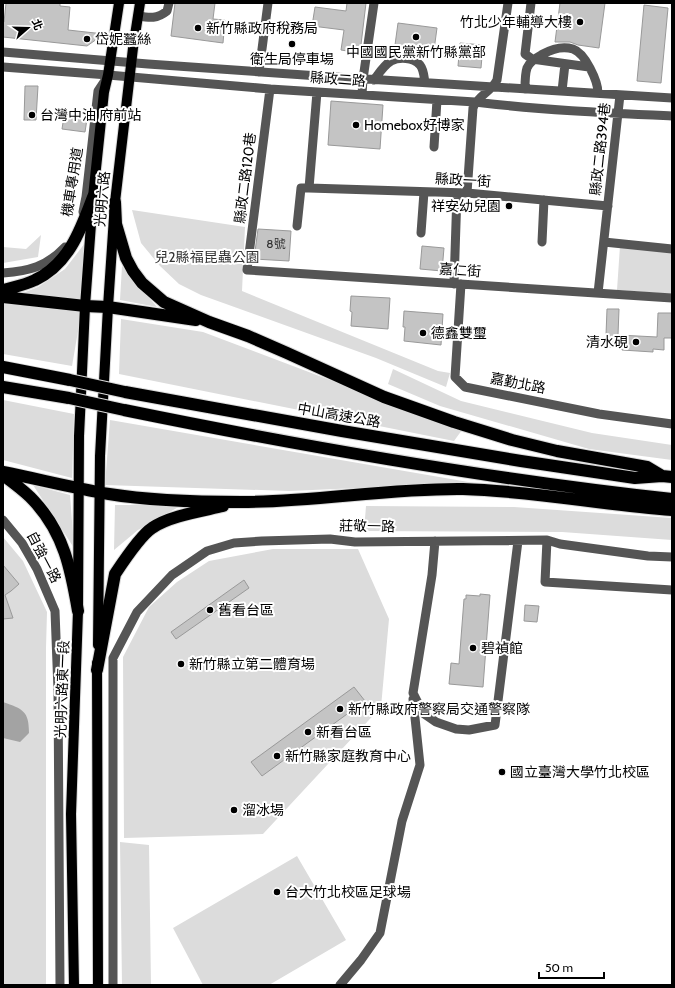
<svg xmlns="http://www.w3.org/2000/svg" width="675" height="988" viewBox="0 0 675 988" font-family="Cabin,'Noto Sans TC',sans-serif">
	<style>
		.green { fill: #dcdcdc }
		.water { fill: #a3a3a3 }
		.building { fill: #c4c4c4; stroke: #999 }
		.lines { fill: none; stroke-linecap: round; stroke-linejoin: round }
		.major-casing { stroke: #dbdbdb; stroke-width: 12 }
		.highway-casing { stroke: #dbdbdb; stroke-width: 14 }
		.minor { stroke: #555; stroke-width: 9 }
		.major { stroke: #000; stroke-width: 10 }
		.highway { stroke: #000; stroke-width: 12 }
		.highway-bridge-casing { stroke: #dbdbdb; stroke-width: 14; stroke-linecap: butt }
		.highway-bridge { stroke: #000; stroke-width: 12 }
		.poi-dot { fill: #000; stroke: #fff; stroke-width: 1.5 }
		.labels { text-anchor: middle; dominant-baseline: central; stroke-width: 4; stroke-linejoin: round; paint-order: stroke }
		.number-label { font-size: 12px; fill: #313131 }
		.poi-label { font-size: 14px; fill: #000; stroke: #fff; text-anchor: start }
		.street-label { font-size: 14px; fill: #000; stroke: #fff }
		.park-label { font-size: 14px; fill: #333; stroke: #fff }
	</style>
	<rect width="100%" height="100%" fill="#fff"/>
	<!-- green -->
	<path class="green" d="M132,210L245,227L242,291L438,371L450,373L446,387L376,358L201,295L179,284L160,266L141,243Z
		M41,235L38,257L3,263V247L26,249Z
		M85,243L80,300L18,295L38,287L65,269Z
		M620,246L672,250V294L617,290Z
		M122,266L157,307L120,300Z
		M3,304L82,308L72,366L3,354Z
		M121,319L203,332L462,430L454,441L119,374Z
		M393,369L461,401L592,433L672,445V460L589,449L440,406L388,384Z
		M3,400L74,414L72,478L3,460Z
		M110,420L474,483L289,491L105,485Z
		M33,485L70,495L74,548Z
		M115,505H182L138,530L114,550Z
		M366,506L514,507L672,518V540L562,532L364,531Z
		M3,537L23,561L47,612L46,648V985H3Z
		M273,549H358L389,619L381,707L263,834L124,838L123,657L149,607L177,582L209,561Z
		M120,842L149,845L151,985H122Z
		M297,856L346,940L269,985H203L173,928Z"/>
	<!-- water -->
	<path class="water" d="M3,702C23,709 29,711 29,733L20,742L3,738Z"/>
	<!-- building -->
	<path class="building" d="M6,3H60V6L70,7L68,30L104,34L87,46L3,37V22H4Z
		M175,3H215L213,19L225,20L223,43L171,36Z
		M347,3H366L360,53L341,50L344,30L312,26L315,7L346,11Z
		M560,3H605L599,48L578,45L570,42H555Z
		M644,5L668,8L661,83L637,81Z
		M398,23L437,28L434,50L395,45Z
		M460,43L483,45L481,68L458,66Z
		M25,86H38L36,120H24Z
		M331,101L383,105L380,149L328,145Z
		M64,116L87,119L85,132L62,129Z
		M258,229L291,231L289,261L254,259Z
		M422,246L444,248L442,271L420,269Z
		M351,296L390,298L388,329L351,326L352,312L350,311Z
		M607,309H619L618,335L657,337L658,313H672V338H664V350L653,349V352L622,350V347H607L608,335H606Z
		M404,311L443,314L441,345L404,341L405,327H403Z
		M3,565L19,584L11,591L5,595L13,618L3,619Z
		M244,580L249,588L176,639L171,632Z
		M480,594L490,595L483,687L449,684L451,663L459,664L464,599H466V595L480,596Z
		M525,605L539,606L537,622L524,621Z
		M354,687L365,701L262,776L251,762Z"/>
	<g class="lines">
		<defs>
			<path id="major" d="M98,645L100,456L108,307L115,202L133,48L140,3
				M97,663L98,985
				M74,985L71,814L78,611L79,436L81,394L85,306L93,197L104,92L108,75L119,3"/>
			<path id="highway" d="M115,202L116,224L126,258L133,271L142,283L164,302L209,322L248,336L287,353L384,397L454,422L512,440L557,451L647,467L662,476
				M3,290C14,287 25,285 35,280C69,264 81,229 93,197
				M3,297L85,306L108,307L196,320
				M3,367L70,380
				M3,387L69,398
				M125,392L342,431L521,461L635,478L662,476L672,477
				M124,410C305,447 488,479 672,499
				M3,472C38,479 74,488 109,494C152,501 197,502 241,502C315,502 389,488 463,489C534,491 602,505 672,510
				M3,475C13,483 25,491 34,501C64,533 71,570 78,611
				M97,670L115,574C123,562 140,536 152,528C169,516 202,511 223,506"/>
		</defs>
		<!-- major casing -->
		<use href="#major" class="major-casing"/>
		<!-- highway casing -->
		<use href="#highway" class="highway-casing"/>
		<!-- minor -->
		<path class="minor" d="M531,3L525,54L532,59L589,67
			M138,16C150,18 157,19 167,11L169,3
			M3,52L148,64L319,76L672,98
			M3,67L108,75L270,89L475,102C540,110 607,113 672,116
			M259,72L268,3
			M374,80C379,73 384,65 391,61C399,57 413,57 420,65C424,70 424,77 425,83
			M270,89L247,270L672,298
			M525,89C525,83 525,74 527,68C531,60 536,58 543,54C552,49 563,46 573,49C585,53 598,81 598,93
			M562,91L565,64
			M317,92L309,188L467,193L608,206
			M362,95L363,79L374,3
			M434,147L437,100
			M467,193L473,108C477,96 491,92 497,80L508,3
			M83,212L86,197L98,91L106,79
			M297,226L301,188H309
			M421,233L424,192
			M542,242L544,200
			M604,242L672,249
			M3,273C29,271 46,267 65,247
			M454,284L457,193
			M461,284L455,377L465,387L599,414L672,424
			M598,293L620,95
			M3,520L22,543L37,569L55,611L58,690L60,985
			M547,540L545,582L672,590
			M435,541L432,575L413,693L423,713L436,722L456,729L469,730L495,725L518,541
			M113,985V658L137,612L172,575L207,551L234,543L262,541L330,539L355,542L547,540L560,544L648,556L672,557
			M340,985L361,960L380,933L402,821L420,765L413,699"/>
		<!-- major -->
		<use href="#major" class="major"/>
		<!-- highway -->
		<use href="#highway" class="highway"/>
		<defs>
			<path id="highway-bridge" d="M70,380L125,392
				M69,398L124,410"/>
		</defs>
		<!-- highway-bridge casing -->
		<use href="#highway-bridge" class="highway-bridge-casing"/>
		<!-- highway-bridge -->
		<use href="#highway-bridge" class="highway-bridge"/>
	</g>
	<!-- markers -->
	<g class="poi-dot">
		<circle cx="580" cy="22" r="4"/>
		<circle cx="198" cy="28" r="4"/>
		<circle cx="416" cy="37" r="4"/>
		<circle cx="87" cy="39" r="4"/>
		<circle cx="292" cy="44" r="4"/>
		<circle cx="32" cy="115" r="4"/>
		<circle cx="356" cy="125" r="4"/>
		<circle cx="509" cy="206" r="4"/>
		<circle cx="423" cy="333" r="4"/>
		<circle cx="636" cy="342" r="4"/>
		<circle cx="210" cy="610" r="4"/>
		<circle cx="473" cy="648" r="4"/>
		<circle cx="181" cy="664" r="4"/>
		<circle cx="340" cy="709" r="4"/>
		<circle cx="308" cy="732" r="4"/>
		<circle cx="277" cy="756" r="4"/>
		<circle cx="502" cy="772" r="4"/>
		<circle cx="234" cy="810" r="4"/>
		<circle cx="277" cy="892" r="4"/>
	</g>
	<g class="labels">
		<!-- number labels -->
		<g class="number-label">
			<text x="276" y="243">8號</text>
		</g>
		<!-- poi labels -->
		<g class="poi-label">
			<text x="572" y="22" text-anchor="end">竹北少年輔導大樓</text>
			<text x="206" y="28">新竹縣政府稅務局</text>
			<text x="95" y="39">岱妮蠶絲</text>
			<text x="416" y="52" text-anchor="middle">中國國民黨新竹縣黨部</text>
			<text x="292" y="59" text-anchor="middle">衛生局停車場</text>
			<text x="40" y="115">台灣中油 府前站</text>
			<text x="364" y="125">Homebox好博家</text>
			<text x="501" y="206" text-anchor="end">祥安幼兒園</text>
			<text x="431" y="333">德鑫雙璽</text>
			<text x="628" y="342" text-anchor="end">清水硯</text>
			<text x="218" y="610">舊看台區</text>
			<text x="481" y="648">碧禎館</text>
			<text x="189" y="664">新竹縣立第二體育場</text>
			<text x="348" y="709">新竹縣政府警察局交通警察隊</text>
			<text x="316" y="732">新看台區</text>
			<text x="285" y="756">新竹縣家庭教育中心</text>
			<text x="510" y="772">國立臺灣大學竹北校區</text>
			<text x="242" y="810">溜冰場</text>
			<text x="285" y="892">台大竹北校區足球場</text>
		</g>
		<!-- street labels -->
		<g class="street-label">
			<text transform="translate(338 79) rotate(4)">縣政二路</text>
			<text transform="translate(600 149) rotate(-84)">縣政二路394巷</text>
			<text transform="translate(245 178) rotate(-83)">縣政二路120巷</text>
			<text transform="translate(463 180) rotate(3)">縣政一街</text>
			<text transform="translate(72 182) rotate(-81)">機車專用道</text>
			<text transform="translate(102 199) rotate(-85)">光明六路</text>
			<text transform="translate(460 270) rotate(4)">嘉仁街</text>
			<text transform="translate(518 383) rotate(11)">嘉勤北路</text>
			<text transform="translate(339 415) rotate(10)">中山高速公路</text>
			<text transform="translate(367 526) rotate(1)">莊敬一路</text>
			<text transform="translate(44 557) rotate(62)">自強一路</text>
			<text transform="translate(62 689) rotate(-88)">光明六路東一段</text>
		</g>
		<!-- park labels -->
		<g class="park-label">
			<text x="207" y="257">兒2縣福昆蟲公園</text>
		</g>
	</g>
	<!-- border -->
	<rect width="675" height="988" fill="none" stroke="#000000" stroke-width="8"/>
	<!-- north arrow -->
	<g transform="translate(28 28) rotate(70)" stroke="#ffffff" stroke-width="3" paint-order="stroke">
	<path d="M0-3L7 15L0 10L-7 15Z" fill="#000000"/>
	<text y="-6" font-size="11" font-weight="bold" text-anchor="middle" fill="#000000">北</text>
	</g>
	<!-- scale -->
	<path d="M539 972v6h65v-6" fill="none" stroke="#000000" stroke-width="2"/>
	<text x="545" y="972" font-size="12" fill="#000000" stroke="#ffffff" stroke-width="3" paint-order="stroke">50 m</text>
</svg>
